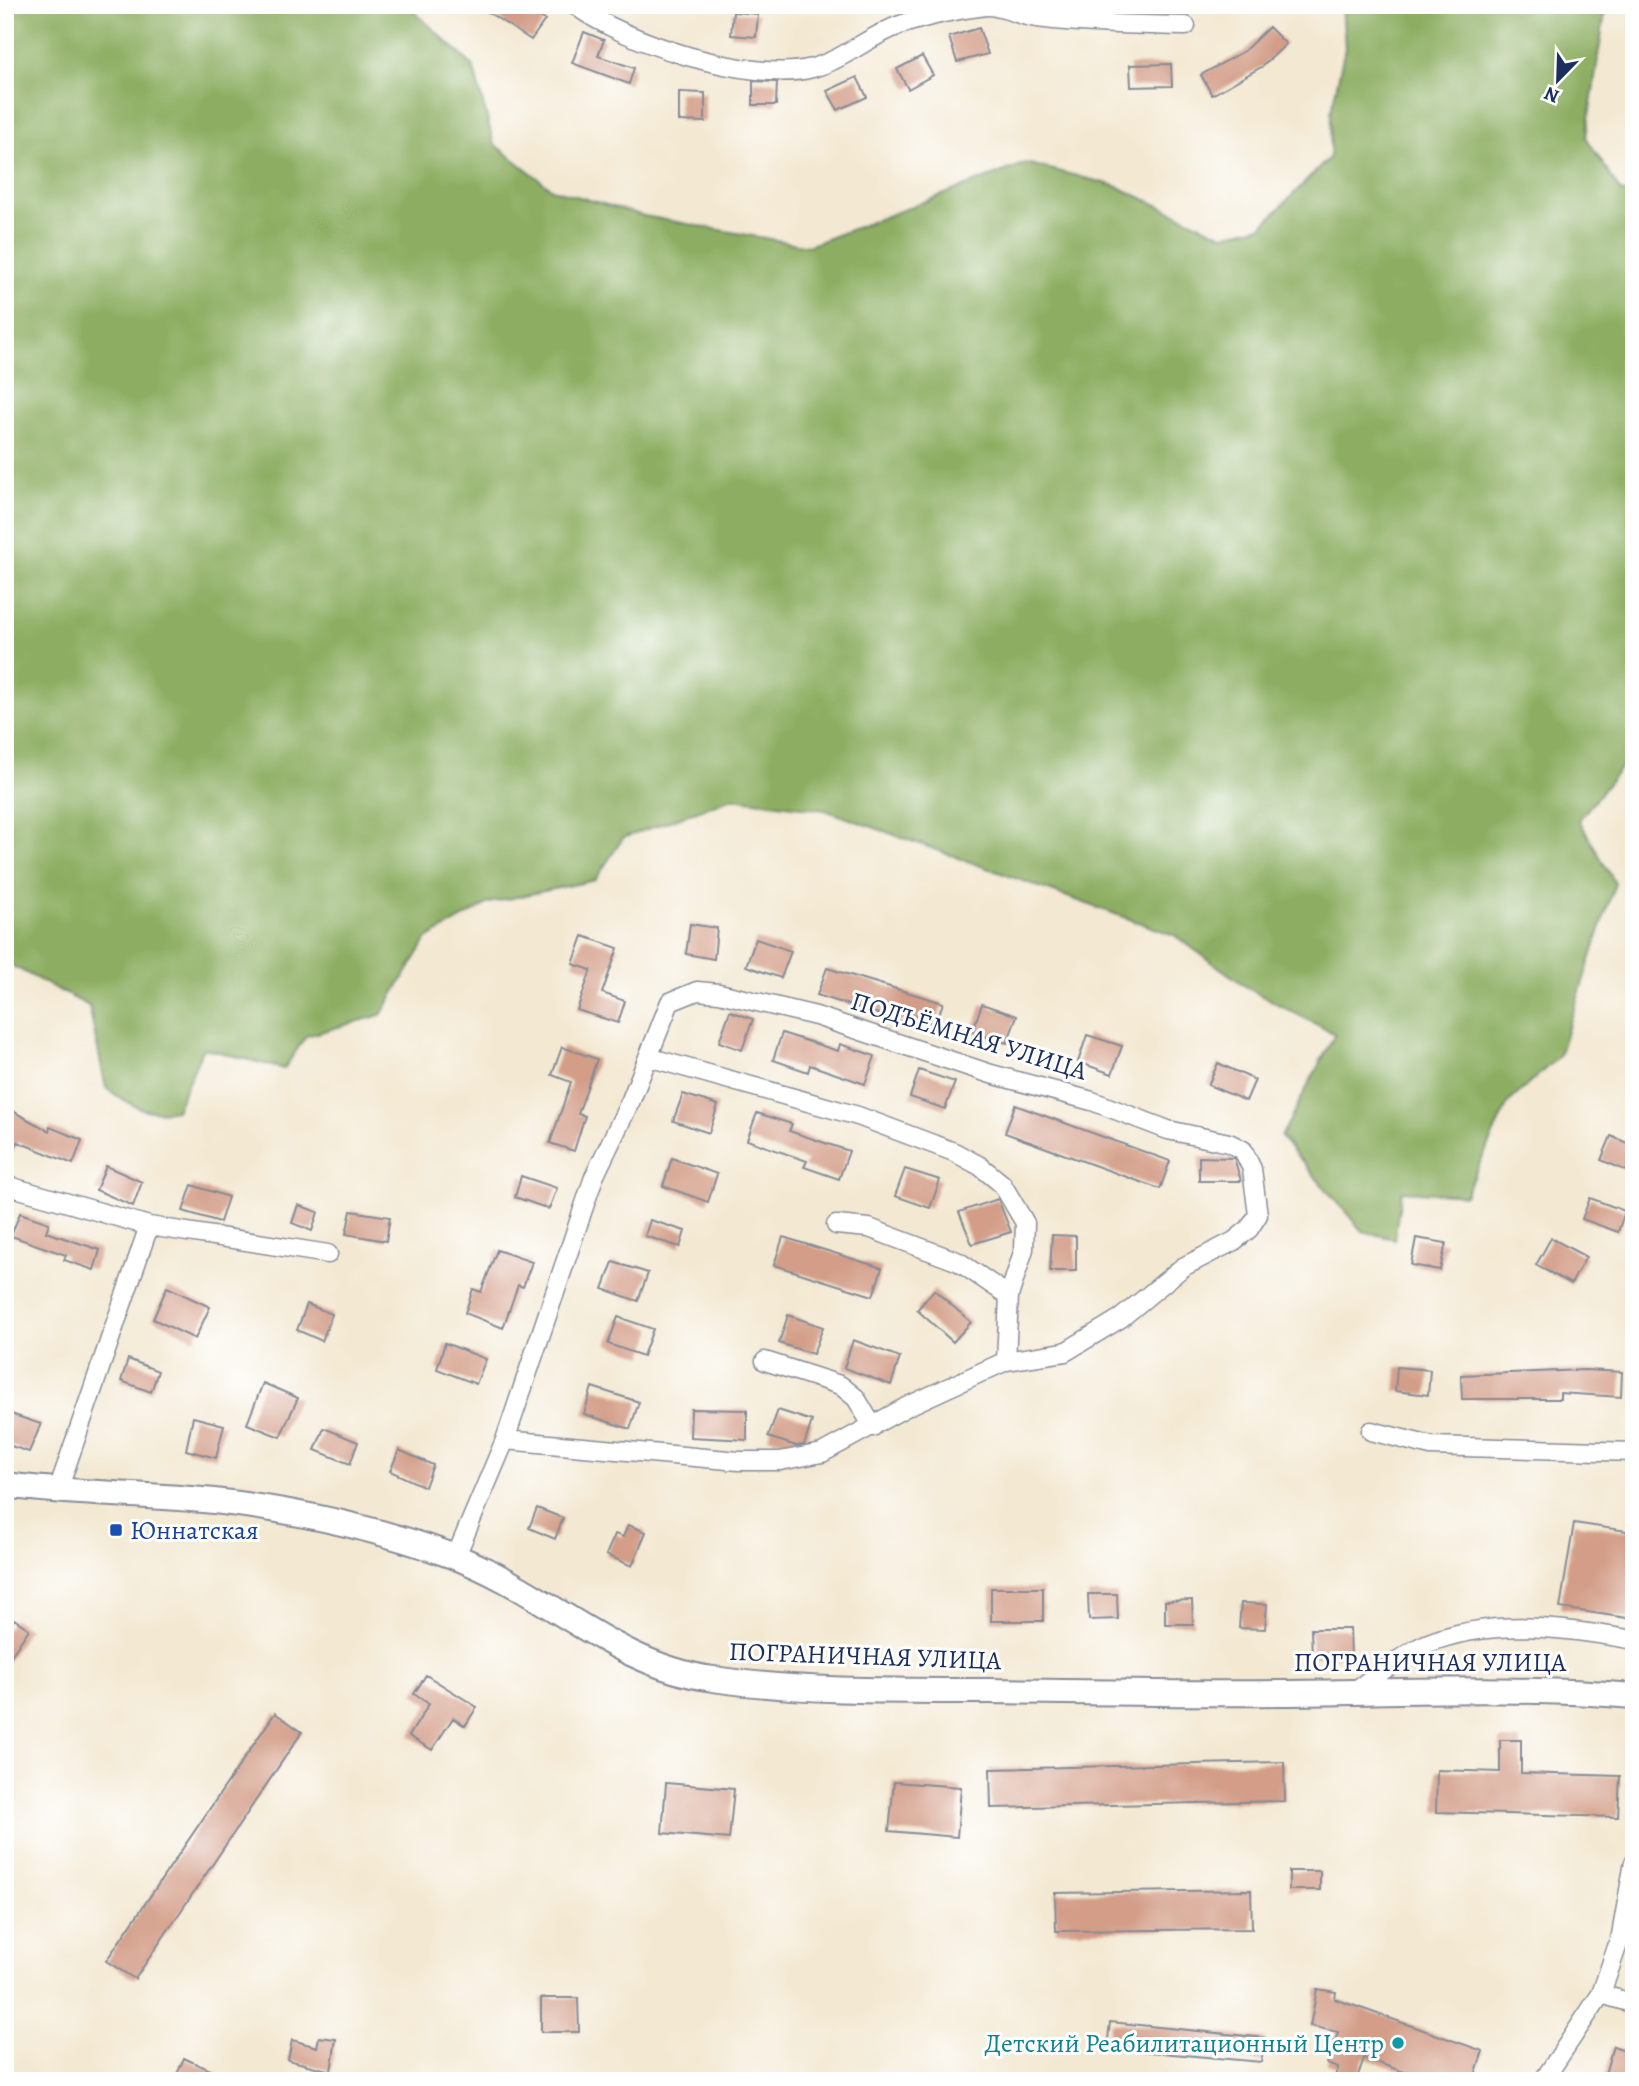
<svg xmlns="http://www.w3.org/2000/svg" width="1639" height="2086" viewBox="0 0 1639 2086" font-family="Alegreya,serif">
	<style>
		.forest { fill: #8dae62; stroke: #546e60; stroke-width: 2 }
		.building { fill: #d39d87 }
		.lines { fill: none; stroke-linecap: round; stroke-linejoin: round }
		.minor-casing { stroke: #878c98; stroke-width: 21 }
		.secondary-casing { stroke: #878c98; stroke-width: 28 }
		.minor { stroke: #fff; stroke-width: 18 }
		.secondary { stroke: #fff; stroke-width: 24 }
		.transit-dot { fill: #1a4fb4; stroke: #fff; stroke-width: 2.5 }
		.culture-dot { fill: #0f9aa8; stroke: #fff; stroke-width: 2.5 }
		.labels { text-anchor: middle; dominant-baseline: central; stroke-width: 6; stroke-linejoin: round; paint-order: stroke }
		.street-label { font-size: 26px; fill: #1b2f5e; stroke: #fff }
		.transit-label { font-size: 26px; fill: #164399; stroke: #fff; text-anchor: start }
		.culture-label { font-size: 26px; fill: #0d838f; stroke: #fff; text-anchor: end }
	</style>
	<rect width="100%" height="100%" fill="#fff"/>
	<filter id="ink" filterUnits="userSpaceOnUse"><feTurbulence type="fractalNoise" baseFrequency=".0143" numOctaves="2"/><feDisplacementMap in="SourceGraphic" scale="14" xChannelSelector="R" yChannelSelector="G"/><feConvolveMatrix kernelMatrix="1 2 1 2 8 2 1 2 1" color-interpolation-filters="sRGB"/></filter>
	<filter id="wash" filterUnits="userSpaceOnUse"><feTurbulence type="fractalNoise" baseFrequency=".00686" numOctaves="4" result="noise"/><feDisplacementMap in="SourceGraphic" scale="28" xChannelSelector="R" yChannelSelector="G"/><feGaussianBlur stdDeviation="1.57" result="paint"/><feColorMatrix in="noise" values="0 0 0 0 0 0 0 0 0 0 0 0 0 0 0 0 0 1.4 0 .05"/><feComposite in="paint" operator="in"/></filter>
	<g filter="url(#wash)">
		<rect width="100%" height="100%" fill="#f3e8d1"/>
		<!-- forest -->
		<path class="forest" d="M5,5H407L473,66L494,144L552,189L644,216L808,246L1026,163L1116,186L1223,235L1262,226L1330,157L1331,112L1345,48L1342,5H1606L1586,137L1620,191L1634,197V751L1579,820L1615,883L1559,1056L1508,1103L1465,1195L1402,1191L1394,1239L1362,1231L1281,1137L1335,1034L1251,990L1174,935L825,810L732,798L623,838L595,880L489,903L427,939L381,1015L306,1036L284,1069L203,1048L176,1110C145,1116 130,1105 106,1088L89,1006L5,962Z"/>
		<g id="blocks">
			<!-- building -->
			<path class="building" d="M477,5H521L545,20L531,40Z
				M733,12L758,14L756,37L731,35Z
				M1269,27L1286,44L1263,66L1212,95L1201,75L1244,51Z
				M979,28L988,54L957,62L949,37Z
				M584,32L604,40L598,56L634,68L629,84L572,63Z
				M922,56L933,75L908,89L897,69Z
				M1171,64L1172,86L1131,87L1130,65Z
				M857,77L867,97L838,110L827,91Z
				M753,81L777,82L776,105H753Z
				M679,92L705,93V122L679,121Z
				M690,924L717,928L714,959L686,954Z
				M583,936L618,948L602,993L625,1001L618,1023L577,1010L591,970L573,964Z
				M756,939L791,951L781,978L746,966Z
				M827,968L943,1003L933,1031L817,995Z
				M982,1004L1017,1016L1007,1043L972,1032Z
				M730,1011L753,1019L742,1050L719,1042Z
				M782,1033L838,1051L840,1044L875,1056L865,1084L810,1065L808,1072L773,1060Z
				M1087,1035L1122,1046L1112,1074L1078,1062Z
				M562,1047L597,1059L578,1114L585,1116L574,1151L550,1143L571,1082L552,1075Z
				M1218,1063L1255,1080L1246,1101L1208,1085Z
				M919,1070L955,1082L945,1109L910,1097Z
				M683,1094L718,1105L709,1133L673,1121Z
				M1015,1105L1170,1161L1160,1189L1005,1133Z
				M5,1107L49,1131L50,1127L82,1140L73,1164L18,1142L5,1166Z
				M757,1113L792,1124L789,1131L849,1151L839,1179L804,1167L807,1161L747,1140Z
				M1611,1136L1634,1146V1174L1601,1160Z
				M1199,1157L1234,1158L1241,1181H1199Z
				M672,1158L717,1174L708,1202L663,1186Z
				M106,1166L142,1182L133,1206L96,1190Z
				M905,1169L940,1180L930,1208L895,1196Z
				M521,1176L557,1188L549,1209L515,1197Z
				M192,1185L228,1197L220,1222L183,1211Z
				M1590,1198L1625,1211L1618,1232L1582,1219Z
				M998,1199L1011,1232L972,1244L959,1212Z
				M298,1205L318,1212L312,1231L292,1223Z
				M351,1211L390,1217L386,1241L346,1234Z
				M20,1213L49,1223L46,1232L100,1250L94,1270L64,1260L66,1255L11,1236Z
				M650,1220L685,1231L680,1247L645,1236Z
				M1052,1235L1076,1236V1271H1050Z
				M783,1237L882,1268L873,1296L774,1265Z
				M1416,1238L1446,1243L1440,1270L1411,1265Z
				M1551,1238L1586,1257L1571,1284L1536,1265Z
				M497,1250L532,1262L523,1287L518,1285L503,1328L465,1313L473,1289L481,1292Z
				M613,1262L648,1273L638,1301L603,1289Z
				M167,1287L210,1307L195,1339L153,1319Z
				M934,1290L971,1322L953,1342L917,1310Z
				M307,1304L332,1314L322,1341L297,1330Z
				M788,1315L823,1327L813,1354L779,1343Z
				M618,1317L653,1329L643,1356L608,1344Z
				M853,1340L900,1357L891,1385L844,1368Z
				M445,1343L486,1359L476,1384L437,1369Z
				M128,1359L158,1371L151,1392L121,1381Z
				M1397,1367L1430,1370L1428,1395L1395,1391Z
				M1585,1370L1622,1372L1621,1397L1560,1393V1399H1462L1461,1375Z
				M263,1383L298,1398L280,1437L247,1424Z
				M592,1387L639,1402L630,1429L584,1414Z
				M691,1409L747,1410V1440L690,1437Z
				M778,1410L812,1421L804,1445L796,1446L768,1437Z
				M5,1412L41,1424L29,1452L5,1444Z
				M193,1417L224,1425L216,1458L186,1450Z
				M324,1428L358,1442L350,1464L315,1450Z
				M399,1450L433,1465L425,1487L390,1471Z
				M537,1508L563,1518L555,1539L529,1528Z
				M1574,1523L1634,1532V1619L1560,1608Z
				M628,1525L646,1532L632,1566L606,1555L615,1534L623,1537Z
				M991,1588H1043V1621H991Z
				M1088,1594H1117L1118,1619L1089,1620Z
				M1192,1600L1193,1624H1165V1601Z
				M1241,1603L1267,1604L1265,1629L1239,1628Z
				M14,1619L29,1629L5,1665V1632Z
				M1311,1629H1350L1351,1656L1312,1657Z
				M426,1675L477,1707L465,1726L453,1718L432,1750L409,1736L429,1704L414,1694Z
				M275,1713L302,1732L135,1979L106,1961Z
				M1500,1740H1521V1773L1620,1776L1618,1817L1436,1812L1437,1770L1500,1772Z
				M1284,1762L1285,1801L991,1808L990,1769Z
				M894,1782L961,1787L957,1837L889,1831Z
				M666,1783L734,1789L729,1839L662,1833Z
				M1289,1871H1320V1890H1289Z
				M1251,1890L1252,1929L1056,1931L1055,1893Z
				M1317,1989L1336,1992L1335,1999L1483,2051L1473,2081H1430L1364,2058L1356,2081H1333L1338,2068L1327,2064L1338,2032L1310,2026Z
				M541,1998H578L579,2032H541Z
				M1110,2022L1265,2038L1261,2062L1107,2048Z
				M319,2037L336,2039L331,2071L288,2060L292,2040L317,2047Z
				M1613,2046L1634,2053V2081H1603Z
				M184,2058L232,2081H174Z"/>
		</g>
	</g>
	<g filter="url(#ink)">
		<use href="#blocks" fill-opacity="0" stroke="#878c98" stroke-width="2"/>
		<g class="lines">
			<defs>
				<path id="minor" d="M575,5C622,42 753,84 812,68C844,60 871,34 903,24C927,16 960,9 986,6C1002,5 1021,17 1037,18C1087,24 1136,25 1186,26
					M648,1057L858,1116L954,1152L980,1166L1002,1184L1025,1223L1024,1249L1009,1296L1006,1361
					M5,1185L149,1226L328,1254
					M836,1225L869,1228L959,1262L1009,1296
					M765,1361L840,1385L856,1398L873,1427
					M1371,1431L1431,1446L1634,1452
					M58,1490L149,1226
					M456,1556L505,1440L594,1177L631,1100L670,1002L697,991L719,993L816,1016L991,1074L1092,1101L1168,1130L1229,1143L1243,1150L1252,1169L1258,1215L1249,1229L1234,1241L1183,1267L1121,1318L1065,1352L1006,1361L908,1406L822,1453L780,1461H739L505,1440
					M1354,1691C1377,1676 1401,1655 1426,1644C1492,1617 1566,1628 1634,1640
					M1601,1994L1634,2004
					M1543,2081L1601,1994L1621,1935L1634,1862"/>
				<path id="secondary" d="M5,1485C74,1494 144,1494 214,1501C295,1510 373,1527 450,1555C543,1588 612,1665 713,1679C804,1692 897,1691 989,1691C1087,1692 1184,1694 1282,1693C1400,1692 1516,1686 1634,1696"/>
			</defs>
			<!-- minor casing -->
			<use href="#minor" class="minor-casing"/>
			<!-- secondary casing -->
			<use href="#secondary" class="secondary-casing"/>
			<!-- minor -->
			<use href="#minor" class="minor"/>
			<!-- secondary -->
			<use href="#secondary" class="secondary"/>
		</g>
	</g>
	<!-- markers -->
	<rect class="transit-dot" x="109" y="1523" width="14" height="14" rx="3.5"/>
	<circle class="culture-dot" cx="1398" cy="2043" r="7"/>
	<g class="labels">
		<!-- street labels -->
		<g class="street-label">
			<text transform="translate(969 1036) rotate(17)">ПОДЪЁМНАЯ УЛИЦА</text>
			<text transform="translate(865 1656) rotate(2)">ПОГРАНИЧНАЯ УЛИЦА</text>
			<text x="1430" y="1662">ПОГРАНИЧНАЯ УЛИЦА</text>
		</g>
		<!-- transit labels -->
		<g class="transit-label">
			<text x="130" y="1530">Юннатская</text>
		</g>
		<!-- culture labels -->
		<g class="culture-label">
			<text x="1384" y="2043">Детский Реабилитационный Центр</text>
		</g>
	</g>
	<!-- margin -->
	<rect width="1639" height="2086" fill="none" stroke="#fff" stroke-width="28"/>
	<!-- north arrow -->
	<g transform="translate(1558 80) rotate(203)" stroke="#ffffff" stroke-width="5" paint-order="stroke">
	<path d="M0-5L12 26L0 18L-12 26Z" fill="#1b2f5e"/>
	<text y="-10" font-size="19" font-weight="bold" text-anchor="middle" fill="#1b2f5e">N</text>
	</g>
</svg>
